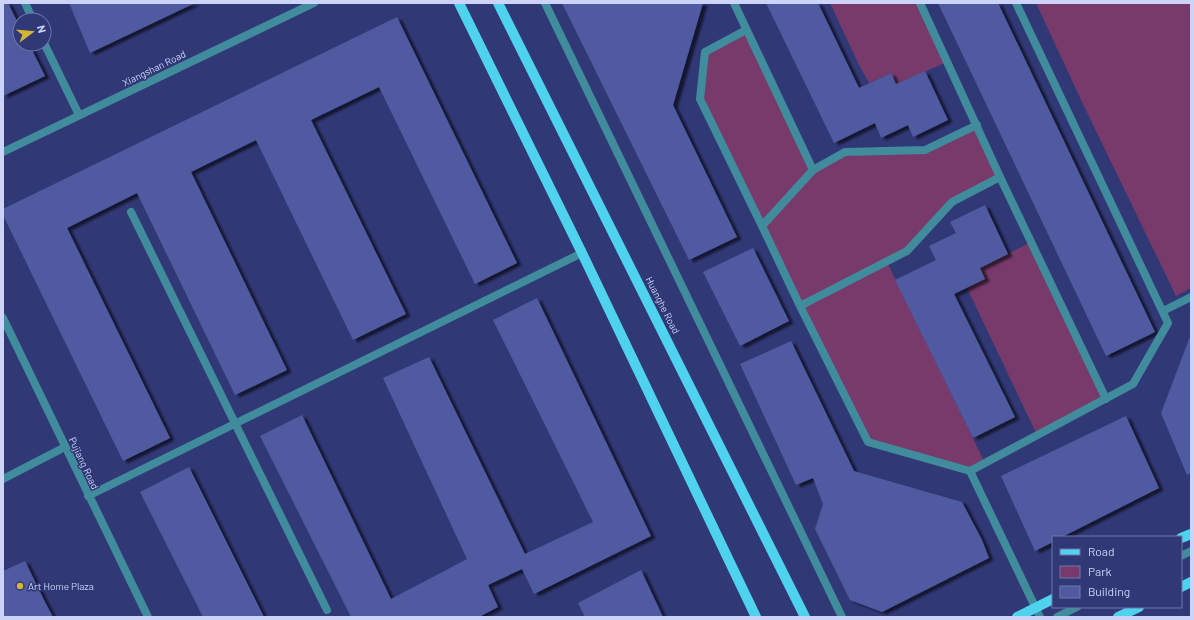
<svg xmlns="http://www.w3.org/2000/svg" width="1194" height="620" viewBox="0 0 1194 620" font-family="Barlow,sans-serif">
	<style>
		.green { fill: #773a6b }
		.building { fill: #4f5aa1; filter: url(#shadow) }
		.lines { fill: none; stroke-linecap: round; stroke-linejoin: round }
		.service { stroke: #408c9d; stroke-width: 8 }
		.minor { stroke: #408c9d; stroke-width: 8 }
		.tertiary { stroke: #408c9d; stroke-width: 8 }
		.primary { stroke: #4fd2ee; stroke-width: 10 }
		.poi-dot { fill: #d4b635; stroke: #313876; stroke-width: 1.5 }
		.labels { text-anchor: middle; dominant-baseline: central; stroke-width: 3; stroke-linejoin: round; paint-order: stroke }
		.street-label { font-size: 10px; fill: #cbd3f9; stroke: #313876 }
		.poi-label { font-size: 10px; fill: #cbd3f9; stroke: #313876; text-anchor: start }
	</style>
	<defs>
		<filter id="shadow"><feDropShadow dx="4.5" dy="2.5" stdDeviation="1" flood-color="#0009"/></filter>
	</defs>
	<rect width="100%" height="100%" fill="#313876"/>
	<!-- green -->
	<path class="green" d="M830,3H920L947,62L896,84L891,73L869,83L859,65Z
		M1036,3H1191V288L1176,296L1081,100Z
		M746,30L813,170L845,152L925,150L977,125L1000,177L952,202L907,251L887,262L985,463L970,471L868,442L700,99L705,52Z
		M1031,242L1106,399L1037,435L967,288L985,279L980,268Z"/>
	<!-- building -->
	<path class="building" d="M3,3H8L20,27V44H29L45,76L3,96Z
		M69,3H195L90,53Z
		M562,3H703L673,105L737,237L689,260Z
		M766,3H818L859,88L891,73L896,84L925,71L948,120L913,137L908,125L881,138L875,123L834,143Z
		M938,3H998L1155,332L1106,356Z
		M397,17L517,263L475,284L379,87L311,120L406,314L353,340L256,140L191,172L287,370L235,395L137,193L67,228L170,438L123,461L3,215V209Z
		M985,205L1008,254L980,268L985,279L954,294L1015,417L973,438L895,280L936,260L929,246L956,233L950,222Z
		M753,248L789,321L740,346L703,272Z
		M537,298L651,536L534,594L522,569L488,585L498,607L479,617H351L260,436L302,415L391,599L467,559L383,378L429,357L525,554L593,522L493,320Z
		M1191,334V473L1187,475L1161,413Z
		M791,341L854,471L962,502L982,540L989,558L882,612L850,600L815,529L823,504L813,478L796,485L740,364Z
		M1126,416L1159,488L1062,537H1053V542L1035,551L1001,476Z
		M189,467L264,617H203L140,492Z
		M25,561L44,600L53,617H3V571Z
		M641,570L663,617H585L578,603Z"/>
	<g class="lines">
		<!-- service -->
		<path class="service" d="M25,3L33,20
			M545,3L842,617
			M734,3L813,170L762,226L800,306L907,251L952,202L1000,177L920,3
			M746,30L705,52L700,99L762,226
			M44,43L79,115
			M813,170L845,152L925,150L977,125
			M1000,177L1106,399
			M131,212L327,610
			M800,306L868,442L970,471L1040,617
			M1163,311L1191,297
			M970,471L1133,384L1168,323L1016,3
			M88,496L582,253
			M1181,556L1191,551
			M1057,617L1077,607"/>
		<!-- minor -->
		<path class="minor" d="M3,479L65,447"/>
		<!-- tertiary -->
		<path class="tertiary" d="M3,152L314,3
			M3,318L148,617"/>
		<!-- primary -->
		<path class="primary" d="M459,3L582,253L756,617
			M498,3L805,617
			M1181,538L1191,534
			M1181,587L1191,582
			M1017,617L1053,599
			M1118,617L1139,607"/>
	</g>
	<!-- markers -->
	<circle class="poi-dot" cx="20" cy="586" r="4"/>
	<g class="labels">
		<!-- street labels -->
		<g class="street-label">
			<text transform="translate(154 68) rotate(-26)">Xiangshan Road</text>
			<text transform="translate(663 305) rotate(63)">Huanghe Road</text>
			<text transform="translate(84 463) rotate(65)">Pujiang Road</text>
		</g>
		<!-- poi labels -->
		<g class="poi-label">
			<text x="28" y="586">Art Home Plaza</text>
		</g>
	</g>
	<!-- border -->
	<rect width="1194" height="620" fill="none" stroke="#cbd3f9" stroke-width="8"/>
	<!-- legend -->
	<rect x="1052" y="536" width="130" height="72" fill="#313876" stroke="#6f76aa"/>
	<rect x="1060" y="549" width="20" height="6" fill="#4fd2ee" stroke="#6f76aa"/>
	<text x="1088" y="556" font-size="12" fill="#cbd3f9">Road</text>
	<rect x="1060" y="566" width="20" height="12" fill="#773a6b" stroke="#6f76aa"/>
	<text x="1088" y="576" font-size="12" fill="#cbd3f9">Park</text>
	<rect x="1060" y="586" width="20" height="12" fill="#4f5aa1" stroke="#6f76aa"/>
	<text x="1088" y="596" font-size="12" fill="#cbd3f9">Building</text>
	<!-- north arrow -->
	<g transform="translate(32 32) rotate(74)"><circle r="19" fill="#313876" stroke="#6f76aa"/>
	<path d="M0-3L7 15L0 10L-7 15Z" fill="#d4b635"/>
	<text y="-6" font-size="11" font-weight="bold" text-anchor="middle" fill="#cbd3f9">N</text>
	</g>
</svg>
